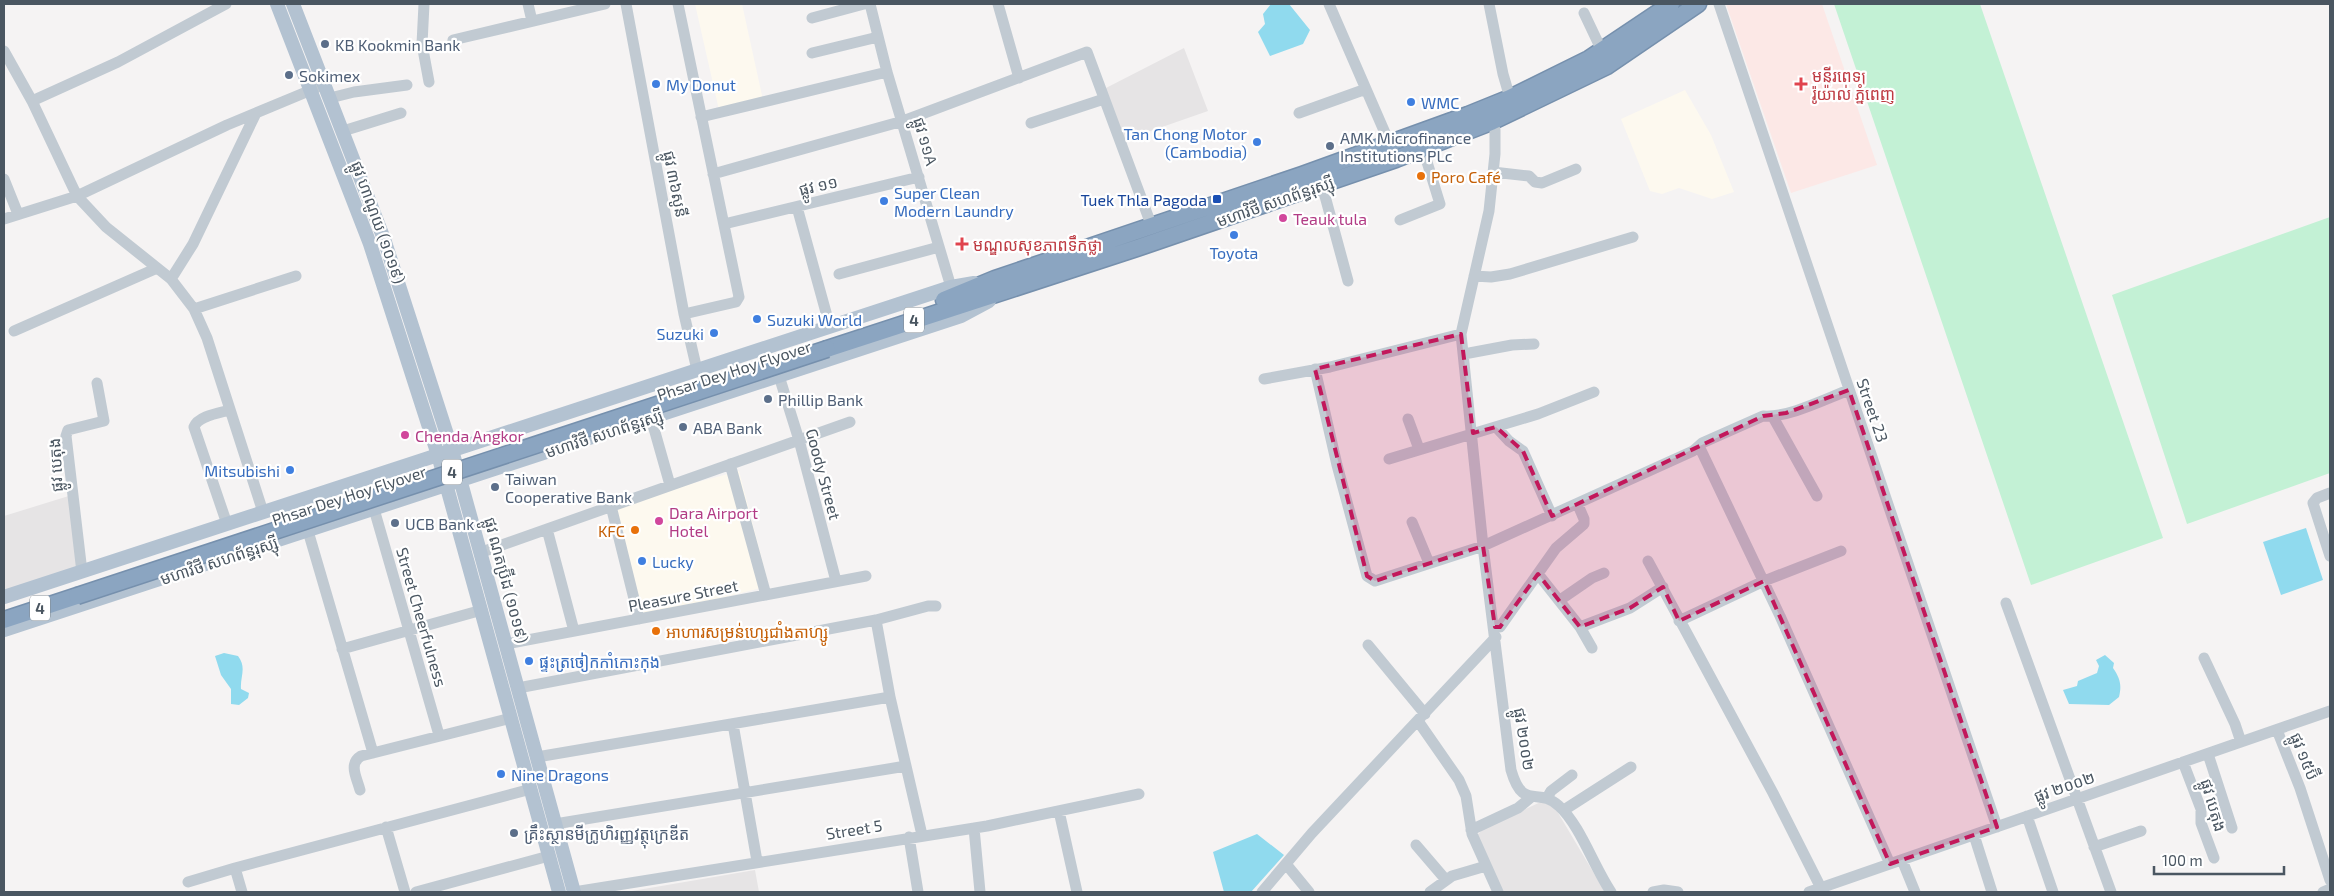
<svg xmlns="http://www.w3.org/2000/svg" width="2334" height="896" viewBox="0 0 2334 896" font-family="'Exo 2','Noto Sans Khmer',sans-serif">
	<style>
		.commercial { fill: #fdf9ef }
		.education { fill: #e6e4e5 }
		.medical { fill: #fce8e6 }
		.green { fill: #c3f1d5 }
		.water { fill: #90daee }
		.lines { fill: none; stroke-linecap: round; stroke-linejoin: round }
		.highway-casing { stroke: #7690ad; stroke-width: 19 }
		.minor { stroke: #c1cad2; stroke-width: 11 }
		.major { stroke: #b3c2d1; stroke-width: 14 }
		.highway { stroke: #8ba5c1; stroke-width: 16 }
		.highway-bridge-casing { stroke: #7690ad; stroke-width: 19; stroke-linecap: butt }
		.highway-bridge { stroke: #8ba5c1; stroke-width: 16 }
		.marked { fill: #c2185b; fill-opacity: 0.2; stroke: #c2185b; stroke-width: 4; stroke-dasharray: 10 6; stroke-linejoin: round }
		.service-dot { fill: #5c6f8a; stroke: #fff; stroke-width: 2 }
		.shop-dot { fill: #3f7fe0; stroke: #fff; stroke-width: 2 }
		.health-dot { fill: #e0444e; stroke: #fff; stroke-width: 2 }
		.food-dot { fill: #e8710a; stroke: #fff; stroke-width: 2 }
		.transit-dot { fill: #1a4fb4; stroke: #fff; stroke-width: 2 }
		.hotel-dot { fill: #d1479c; stroke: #fff; stroke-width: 2 }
		.labels { text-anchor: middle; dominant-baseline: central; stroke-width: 4.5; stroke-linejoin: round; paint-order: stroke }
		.shield { fill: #fff; stroke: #808990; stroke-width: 1 }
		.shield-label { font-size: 15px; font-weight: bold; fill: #4a5661 }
		.service-label { font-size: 16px; fill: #4e5e75; stroke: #fff; text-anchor: start }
		.health-label { font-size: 16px; fill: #be3a42; stroke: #fff; text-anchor: start }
		.shop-label { font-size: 16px; fill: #366cbe; stroke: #fff; text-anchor: start }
		.street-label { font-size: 16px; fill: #4a5661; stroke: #fff }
		.food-label { font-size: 16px; fill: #c56008; stroke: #fff; text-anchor: start }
		.transit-label { font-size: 16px; fill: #164399; stroke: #fff; text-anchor: end }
		.hotel-label { font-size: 16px; fill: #b23c85; stroke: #fff; text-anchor: start }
	</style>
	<rect width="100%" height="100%" fill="#f5f3f3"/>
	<!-- commercial -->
	<path class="commercial" d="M695,4H742L763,100L719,110Z
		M1685,90L1711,135L1734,192L1712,199L1679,188L1662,194L1650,191L1621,119Z
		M739,471L769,586L636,619L608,506Z"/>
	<!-- education -->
	<path class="education" d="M1184,48L1208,111L1122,141L1104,89Z
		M72,495L78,569L4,593V516Z
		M1545,800L1554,806L1605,892H1503L1477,835L1484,828Z
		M755,870L759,892H626Z"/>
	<!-- medical -->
	<path class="medical" d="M1726,4H1822L1877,165L1791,193Z"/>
	<!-- green -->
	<path class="green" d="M1834,4H1980L2163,538L2031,585Z
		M2330,217V473L2187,524L2112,295Z"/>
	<!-- water -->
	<path class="water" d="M1271,4H1289L1310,30L1303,44L1270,56L1258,32L1265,24L1263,14Z
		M2306,528L2323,580L2281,595L2263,542Z
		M224,653L238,656C247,668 240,676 241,689L249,693L248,698L239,705L231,704V689L221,675L215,656Z
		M2105,655L2114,663L2113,668C2120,678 2122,685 2119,697L2109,705L2069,704L2063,690L2077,686L2078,681L2097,673L2099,666L2096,660Z
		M1257,834L1284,855L1251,892H1224L1213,852Z"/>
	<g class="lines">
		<defs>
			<path id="highway" d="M944,300L995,279L1302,175L1468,115L1510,98L1589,59L1671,4
				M827,349L1137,248L1396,159L1491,122L1607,66L1698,4
				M4,620L77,596"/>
		</defs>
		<!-- highway casing -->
		<use href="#highway" class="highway-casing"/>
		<!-- minor -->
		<path class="minor" d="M424,4L422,44L429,82
			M528,4L532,21
			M626,4L684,314L697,370
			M678,4L739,297L736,302L684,314
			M870,4L887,72L951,287
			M998,4L1019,78
			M1329,4L1392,149
			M1489,4L1503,74L1510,98
			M1719,4L1997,827
			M1584,13L1602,51
			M812,18L864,4
			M453,40L605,4
			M4,51L32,101L77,196L106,227L171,279L194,309L207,338L263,512
			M812,53L878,37
			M330,98L354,92L407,85
			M32,101L118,62L226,4
			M1299,113L1366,89
			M701,117L887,72
			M1491,122L1495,130V154L1489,211L1461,334L1483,546L1511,770C1523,812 1538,786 1559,806C1580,825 1594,867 1611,892
			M1031,123L1104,99
			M343,131L401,113
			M1493,172L1529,176L1535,182L1542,183L1576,169
			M713,174L903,121L1087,52L1152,227
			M4,179L18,214
			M1322,185L1348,281
			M797,207L830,327
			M4,219L77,196L227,125L316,88
			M1400,220L1440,204L1423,149
			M724,224L919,177
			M839,274L939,247
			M1474,276L1491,277L1510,274L1633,237
			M171,279L193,244L256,113
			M194,309L296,276
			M14,331L155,269
			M1464,354L1512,345L1534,344
			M1315,369L1337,465L1367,576L1375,581L1483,546L1693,451L1702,443L1763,416C1788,418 1825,399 1849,390
			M779,376L799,440L836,581
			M1264,379L1330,367L1461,334
			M1773,417L1817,496
			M651,418L670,485
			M1408,419L1419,449
			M1496,427L1509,441L1523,451L1552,516
			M1699,446L1780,616L1890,864
			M1389,459L1538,414L1594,392
			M730,464L766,595
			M2330,493L2317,498L2313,503L2330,556
			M611,506L639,619
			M374,509L439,735
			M1412,522L1429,563
			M227,524L194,427C198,416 219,413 230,410
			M547,529L574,631
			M308,531L373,753
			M482,552L850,422
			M1648,561L1773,793L1821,888
			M82,572L66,436L68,430L104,421L97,383
			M1538,574L1580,627L1592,648
			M1560,600L1592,578L1604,573
			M2006,603L2111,892
			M876,620L890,697L922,835
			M1679,621L1764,581L1841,551
			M1495,627H1500L1556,548L1584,524V519L1578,505
			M1580,627L1630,608L1663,587
			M506,644L866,576
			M1368,645L1425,714
			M342,649L482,610
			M2204,658L2235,724L2241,742
			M518,688L876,620L928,606H936
			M1418,721L1459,780L1466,796L1472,834L1498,892
			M733,724L757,861
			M2277,730L2300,788L2330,880
			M2208,754L2232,828
			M537,757L890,697
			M2183,762L2201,809V823L2214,858
			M360,790C357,778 348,764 361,756L511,718
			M1547,798L1551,791L1572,775
			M1564,810L1631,767
			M1059,811L1077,892
			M2027,816L2053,892
			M555,824L906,766
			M386,827L405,892
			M974,828L980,892
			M1471,830L1518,808L1530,798
			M1974,835L1992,892
			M909,837L918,892
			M1416,845L1446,880
			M2094,847L2141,831
			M1902,860L1915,892
			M1286,864L1309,892
			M235,868L242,892
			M188,882L235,868L531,789
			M416,892L549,856
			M574,892L987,826L1139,794
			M1262,892L1312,833L1496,637
			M1430,892L1452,876L1486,866
			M1653,892L1664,890L1678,892
			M1809,892L2330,711
			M2323,892L2330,889"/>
		<!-- major -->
		<path class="major" d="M277,4L370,244L438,455L559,892
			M293,4L384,239L452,450L574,892
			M4,597L951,287L974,283
			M4,630L961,316L989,301"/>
		<!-- highway -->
		<use href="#highway" class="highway"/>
		<defs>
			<path id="highway-bridge" d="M77,596L827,349"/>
		</defs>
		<!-- highway-bridge casing -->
		<use href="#highway-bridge" class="highway-bridge-casing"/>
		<!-- highway-bridge -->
		<use href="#highway-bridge" class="highway-bridge"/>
	</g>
	<!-- marked area -->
	<path class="marked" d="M1461,334L1473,433L1496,427L1523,451L1552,516L1763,416L1786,413L1849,390L1997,827L1890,864L1764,581L1679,621L1663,587L1630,608L1580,627L1538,574L1500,627H1495L1483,546L1375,581L1367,576L1315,369Z"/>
	<!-- markers -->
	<g class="service-dot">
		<circle cx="325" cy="44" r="5"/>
		<circle cx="289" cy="75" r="5"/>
		<circle cx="1330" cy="146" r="5"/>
		<circle cx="768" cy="399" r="5"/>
		<circle cx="683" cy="427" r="5"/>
		<circle cx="495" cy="487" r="5"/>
		<circle cx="395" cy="523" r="5"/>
		<circle cx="514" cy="833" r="5"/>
	</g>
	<g class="shop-dot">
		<circle cx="656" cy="84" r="5"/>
		<circle cx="1411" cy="102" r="5"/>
		<circle cx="1257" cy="142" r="5"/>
		<circle cx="884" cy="201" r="5"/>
		<circle cx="1234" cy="235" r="5"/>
		<circle cx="757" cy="319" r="5"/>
		<circle cx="714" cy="333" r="5"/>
		<circle cx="290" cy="470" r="5"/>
		<circle cx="642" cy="561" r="5"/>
		<circle cx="529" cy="661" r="5"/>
		<circle cx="501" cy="774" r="5"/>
	</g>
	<g class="health-dot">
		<path d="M1798.5 76.5h5v5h5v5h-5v5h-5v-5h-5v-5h5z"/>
		<path d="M959.5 236.5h5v5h5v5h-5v5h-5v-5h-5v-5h5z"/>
	</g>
	<g class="food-dot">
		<circle cx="1421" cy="176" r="5"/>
		<circle cx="635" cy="530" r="5"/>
		<circle cx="656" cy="631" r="5"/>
	</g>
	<rect class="transit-dot" x="1212" y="194" width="10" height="10" rx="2.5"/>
	<g class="hotel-dot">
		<circle cx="1283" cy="218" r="5"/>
		<circle cx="405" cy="435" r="5"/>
		<circle cx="659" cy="521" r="5"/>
	</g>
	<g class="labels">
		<!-- shield labels -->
		<g class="shield">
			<rect x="904" y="307.5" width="20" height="25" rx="4"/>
			<rect x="442" y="459.5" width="20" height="25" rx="4"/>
			<rect x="30" y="595.5" width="20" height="25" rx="4"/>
		</g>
		<g class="shield-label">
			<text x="914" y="320">4</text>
			<text x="452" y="472">4</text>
			<text x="40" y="608">4</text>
		</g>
		<!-- service labels -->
		<g class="service-label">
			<text x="335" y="44">KB Kookmin Bank</text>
			<text x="299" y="75">Sokimex</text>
			<text x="1340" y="137">AMK Microfinance<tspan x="1340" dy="18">Institutions PLc</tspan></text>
			<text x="778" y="399">Phillip Bank</text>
			<text x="693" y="427">ABA Bank</text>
			<text x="505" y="478">Taiwan<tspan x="505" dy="18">Cooperative Bank</tspan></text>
			<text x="405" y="523">UCB Bank</text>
			<text x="524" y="833">គ្រឹះស្ថានមីក្រូហិរញ្ញវត្ថុក្រេឌីត</text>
		</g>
		<!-- health labels -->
		<g class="health-label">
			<text x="1812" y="75">មន្ទីរពេទ្យ<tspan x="1812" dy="18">រ៉ូយ៉ាល់ ភ្នំពេញ</tspan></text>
			<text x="973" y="244">មណ្ឌលសុខភាពទឹកថ្លា</text>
		</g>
		<!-- shop labels -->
		<g class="shop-label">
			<text x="666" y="84">My Donut</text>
			<text x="1421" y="102">WMC</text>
			<text x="1247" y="133" text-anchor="end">Tan Chong Motor<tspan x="1247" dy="18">(Cambodia)</tspan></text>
			<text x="894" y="192">Super Clean<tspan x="894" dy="18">Modern Laundry</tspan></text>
			<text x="1234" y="252" text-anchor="middle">Toyota</text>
			<text x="767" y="319">Suzuki World</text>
			<text x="704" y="333" text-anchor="end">Suzuki</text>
			<text x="280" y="470" text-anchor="end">Mitsubishi</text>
			<text x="652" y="561">Lucky</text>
			<text x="539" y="661">ផ្ទះត្រចៀកកាំកោះកុង</text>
			<text x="511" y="774">Nine Dragons</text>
		</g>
		<!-- street labels -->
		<g class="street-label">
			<text transform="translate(926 141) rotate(74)">ផ្លូវ ១១A</text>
			<text transform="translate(676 184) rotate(79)">ផ្លូវ ៣៦សូនី</text>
			<text transform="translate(818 185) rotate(-13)">ផ្លូវ ១១</text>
			<text transform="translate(1275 201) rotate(-19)">មហាវិថី សហព័ន្ធរុស្ស៊ី</text>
			<text transform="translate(379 222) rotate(70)">ផ្លូវ ហាណូយ (១០១៩)</text>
			<text transform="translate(734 370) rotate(-18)">Phsar Dey Hoy Flyover</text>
			<text transform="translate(1873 410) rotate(71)">Street 23</text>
			<text transform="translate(604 433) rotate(-18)">មហាវិថី សហព័ន្ធរុស្ស៊ី</text>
			<text transform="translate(55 465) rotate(-93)">ផ្លូវ បេតុង</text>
			<text transform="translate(824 474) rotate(75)">Goody Street</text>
			<text transform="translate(349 495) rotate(-18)">Phsar Dey Hoy Flyover</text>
			<text transform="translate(219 560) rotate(-18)">មហាវិថី សហព័ន្ធរុស្ស៊ី</text>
			<text transform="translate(507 580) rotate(75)">ផ្លូវ ណតប្រ៊ីដ (១០១៩)</text>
			<text transform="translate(683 595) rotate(-11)">Pleasure Street</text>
			<text transform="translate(422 617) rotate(74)">Street Cheerfulness</text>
			<text transform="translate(1525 739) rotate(81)">ផ្លូវ ២០០២</text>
			<text transform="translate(2305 756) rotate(68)">ផ្លូវ ១៥ប៊ី</text>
			<text transform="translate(2064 786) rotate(-19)">ផ្លូវ ២០០២</text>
			<text transform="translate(2214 805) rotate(74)">ផ្លូវ បេតុង</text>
			<text transform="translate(854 829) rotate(-9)">Street 5</text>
		</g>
		<!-- food labels -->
		<g class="food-label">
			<text x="1431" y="176">Poro Café</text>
			<text x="625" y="530" text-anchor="end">KFC</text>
			<text x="666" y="631">អាហារសម្រន់ហ្សេជាំងតាហ្សូ</text>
		</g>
		<!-- transit labels -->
		<g class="transit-label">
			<text x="1207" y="199">Tuek Thla Pagoda</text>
		</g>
		<!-- hotel labels -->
		<g class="hotel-label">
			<text x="1293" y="218">Teauk tula</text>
			<text x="415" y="435">Chenda Angkor</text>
			<text x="669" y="512">Dara Airport<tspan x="669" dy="18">Hotel</tspan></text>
		</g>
	</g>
	<!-- border -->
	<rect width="2334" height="896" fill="none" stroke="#4a5661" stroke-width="10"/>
	<!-- scale -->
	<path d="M2154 866v8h130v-8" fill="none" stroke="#4a5661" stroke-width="2.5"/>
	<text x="2162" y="866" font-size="15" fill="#4a5661" stroke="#ffffff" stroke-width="4" paint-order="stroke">100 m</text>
</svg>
